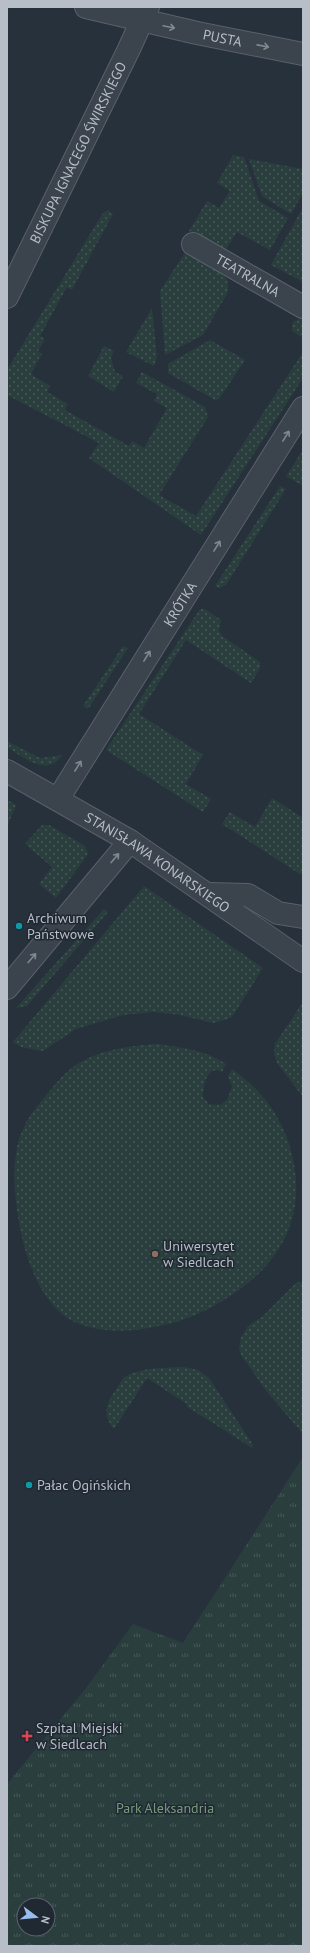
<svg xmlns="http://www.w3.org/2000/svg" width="310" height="1953" viewBox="0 0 310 1953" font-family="'PT Sans',sans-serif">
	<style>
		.grass { fill: url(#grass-dots) }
		.park { fill: url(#park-tufts); fill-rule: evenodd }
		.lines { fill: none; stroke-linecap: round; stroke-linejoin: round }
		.minor-casing { stroke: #59616b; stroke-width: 24 }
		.minor { stroke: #3b434d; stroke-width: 22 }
		.oneway { stroke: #7f8791 }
		.culture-dot { fill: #0f9aa8; stroke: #202832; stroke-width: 1.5 }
		.education-dot { fill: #8d6e63; stroke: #202832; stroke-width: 1.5 }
		.health-dot { fill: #e0444e; stroke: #202832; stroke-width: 1.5 }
		.labels { text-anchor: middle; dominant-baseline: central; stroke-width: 3; stroke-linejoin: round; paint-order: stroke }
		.street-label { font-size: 14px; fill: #b7bec8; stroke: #202832 }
		.poi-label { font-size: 14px; fill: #b7bec8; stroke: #202832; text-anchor: start }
		.park-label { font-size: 14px; fill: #789b7e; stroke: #202832 }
	</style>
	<defs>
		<pattern id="grass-dots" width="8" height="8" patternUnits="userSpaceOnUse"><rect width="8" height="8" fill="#2a3e3e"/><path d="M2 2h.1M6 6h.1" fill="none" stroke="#475858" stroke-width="1.8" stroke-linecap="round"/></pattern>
		<pattern id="park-tufts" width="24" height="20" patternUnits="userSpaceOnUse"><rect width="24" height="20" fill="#2a3e3e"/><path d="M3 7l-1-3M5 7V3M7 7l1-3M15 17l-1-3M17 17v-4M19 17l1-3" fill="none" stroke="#475858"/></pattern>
	</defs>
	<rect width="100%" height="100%" fill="#27313c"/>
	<!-- grass -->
	<path class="grass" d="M233,155L244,157L259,201L288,218L270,250L237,232L225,251L189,231L207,201L219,208L230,191L217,183Z
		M249,159L303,169V193L291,214L262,196Z
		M303,207V282L271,265Z
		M108,210L113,214L72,290L67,287L40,336L45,339L38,351L42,354L31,374L50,386L47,392L68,404L65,410L129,446L132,441L144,448L167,408L154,401L157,394L136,383L142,372L205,407L208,417L159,495L196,516L303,352V378L201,535L89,458L99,443L7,395V370L103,213Z
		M186,251L220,270L228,281V292L203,335L165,355L160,291Z
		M152,308L157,357L154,366L126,352Z
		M299,319H303V338L292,331V324L294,321Z
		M210,340L245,360L219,399L215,400L168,373V364Z
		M104,346L114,351L111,358L115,372L123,376L114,392L88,376Z
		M303,450V486L286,476Z
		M280,486L286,489L226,585L220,588L215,586Z
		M200,609H205L221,620L219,631L222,636L260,662V668L251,683L186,640L139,714L203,755L186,784L211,799L203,812L106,750Z
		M123,646L128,648L88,709L83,706Z
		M7,741L40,758L62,755C49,778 22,757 7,747Z
		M272,798L303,818V876L222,824L230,812L255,827Z
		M7,800L16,805L7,827Z
		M42,825H49L85,846L88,854L56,898L39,884L52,867L25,844Z
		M144,886L263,968L232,1017L225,1020L213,1023L180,1015L154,1012L123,1015L76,1029L43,1051L21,1047L13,1042Z
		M104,909L108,912L27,1006L16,1008Z
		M303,1002V1097L277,1063L274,1053L275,1044Z
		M156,1044C180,1047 206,1050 226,1064L222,1072C207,1064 203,1086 203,1097L209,1104L220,1105L227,1100L232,1087L228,1076L232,1069C258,1087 276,1109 287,1138C310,1203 289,1257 233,1294C208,1311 184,1322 154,1327C129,1332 101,1333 77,1323C50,1312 34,1279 26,1252C16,1218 7,1159 24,1127C30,1114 39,1104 48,1093C54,1086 60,1078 67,1072C91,1051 125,1046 156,1044Z
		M303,1281V1434L267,1392L241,1355L239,1348L241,1337L248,1326L262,1317L296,1283Z
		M184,1367L198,1370L209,1378L253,1445L252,1448L186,1406L187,1404L147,1378L114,1429C101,1414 107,1402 117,1388C120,1384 122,1378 126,1376C143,1367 166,1368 184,1367Z"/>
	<!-- park -->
	<path class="park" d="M303,1457V1946H7V1784L86,1688L133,1624L183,1643ZM24,1905H48V1929H24Z"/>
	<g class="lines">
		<defs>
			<g id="minor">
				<path id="s1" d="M86,7L197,33L303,54"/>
				<path id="s2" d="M193,244L303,307"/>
				<path id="s3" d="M7,297L129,49L148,7"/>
				<path id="s4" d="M7,771L130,841L303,961"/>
				<path id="s5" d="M58,799L303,408"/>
				<path d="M208,894L248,895L278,913L303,917"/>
				<path d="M7,988L130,841"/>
			</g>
		</defs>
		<!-- minor casing -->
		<use href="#minor" class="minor-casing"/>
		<!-- minor -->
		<use href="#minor" class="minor"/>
	</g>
	<!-- one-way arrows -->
	<defs><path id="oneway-shaft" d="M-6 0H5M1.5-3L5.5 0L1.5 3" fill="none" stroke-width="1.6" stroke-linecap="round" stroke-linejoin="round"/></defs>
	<g class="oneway">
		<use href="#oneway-shaft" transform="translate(169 27) rotate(12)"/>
		<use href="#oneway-shaft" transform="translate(263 46) rotate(11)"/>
		<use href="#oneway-shaft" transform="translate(286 436) rotate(-58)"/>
		<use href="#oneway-shaft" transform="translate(217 546) rotate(-58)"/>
		<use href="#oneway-shaft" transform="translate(147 656) rotate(-58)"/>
		<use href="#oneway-shaft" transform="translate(78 766) rotate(-58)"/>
		<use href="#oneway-shaft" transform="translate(115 858) rotate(-50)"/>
		<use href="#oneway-shaft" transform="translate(32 958) rotate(-50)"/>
	</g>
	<!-- markers -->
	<g class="culture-dot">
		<circle cx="19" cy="926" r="4"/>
		<circle cx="29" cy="1485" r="4"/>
	</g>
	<circle class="education-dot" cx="155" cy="1254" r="4"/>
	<path class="health-dot" d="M25 1730h4v4h4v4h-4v4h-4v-4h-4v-4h4z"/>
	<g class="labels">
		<!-- street labels -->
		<g class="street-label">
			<text stroke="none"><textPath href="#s1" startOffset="140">PUSTA</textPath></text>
			<text stroke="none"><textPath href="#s3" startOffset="161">BISKUPA IGNACEGO ŚWIRSKIEGO</textPath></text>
			<text stroke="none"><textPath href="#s2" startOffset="63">TEATRALNA</textPath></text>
			<text stroke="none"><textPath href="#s5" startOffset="230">KRÓTKA</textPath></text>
			<text stroke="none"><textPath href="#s4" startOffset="176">STANISŁAWA KONARSKIEGO</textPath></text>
		</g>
		<!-- poi labels -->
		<g class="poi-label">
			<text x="27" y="918">Archiwum<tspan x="27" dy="16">Państwowe</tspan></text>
			<text x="163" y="1246">Uniwersytet<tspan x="163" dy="16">w Siedlcach</tspan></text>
			<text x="37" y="1485">Pałac Ogińskich</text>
			<text x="36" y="1728">Szpital Miejski<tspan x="36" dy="16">w Siedlcach</tspan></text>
		</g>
		<!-- park labels -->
		<g class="park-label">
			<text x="165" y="1808">Park Aleksandria</text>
		</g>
	</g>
	<!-- border -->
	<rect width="310" height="1953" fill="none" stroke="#b7bec8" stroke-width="16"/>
	<!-- north arrow -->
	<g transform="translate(36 1917) rotate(106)"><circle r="19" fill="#202832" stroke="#5c646e"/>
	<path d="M0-3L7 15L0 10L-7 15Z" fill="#96bded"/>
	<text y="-6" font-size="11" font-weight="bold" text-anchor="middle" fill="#b7bec8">N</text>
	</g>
</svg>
